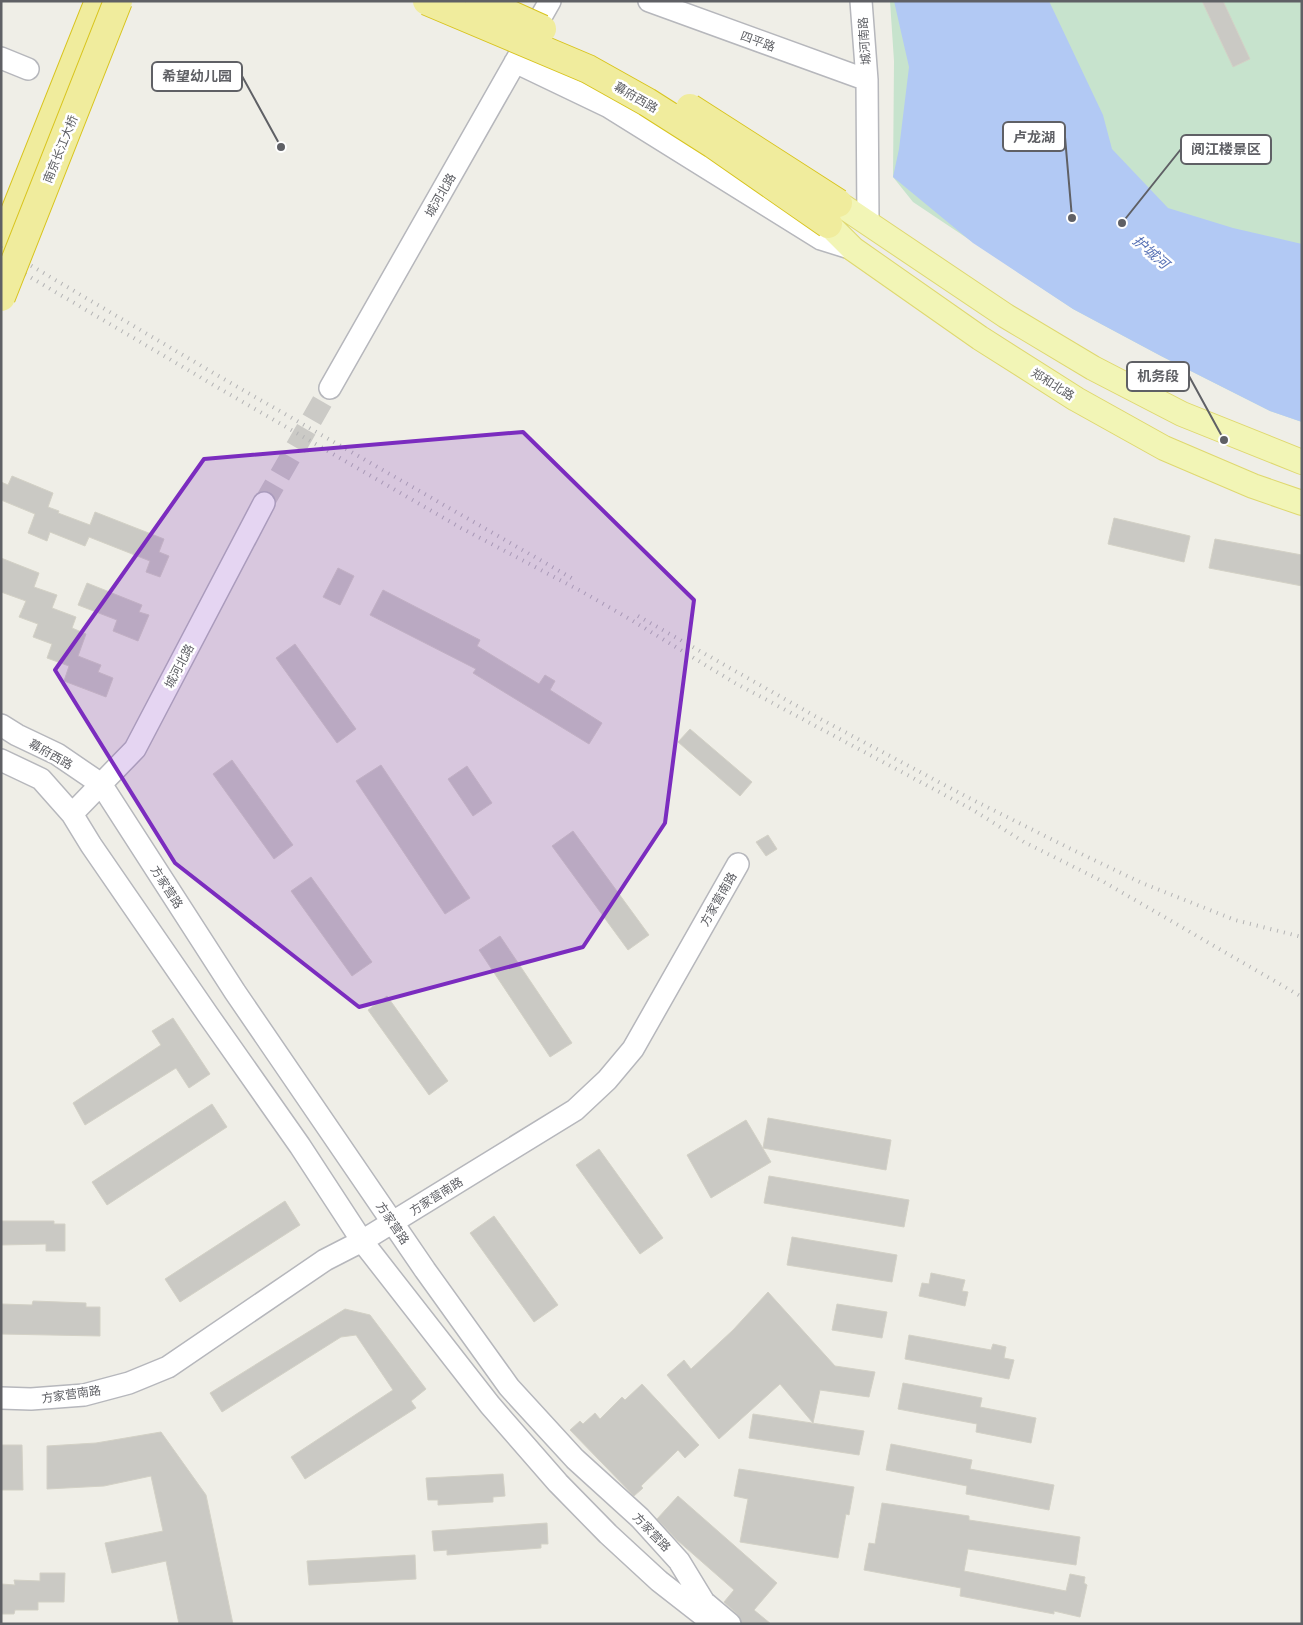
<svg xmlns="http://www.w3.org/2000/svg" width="1303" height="1625" viewBox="0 0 1303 1625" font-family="Montserrat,'Noto Sans SC',sans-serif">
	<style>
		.green { fill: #c7e3cd }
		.water { fill: #b2c9f4 }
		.building { fill: #cac9c4; stroke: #d3d1c6 }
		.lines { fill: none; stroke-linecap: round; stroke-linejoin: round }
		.secondary-tunnel { stroke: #cbcac6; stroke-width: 21; stroke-dasharray: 21 11; stroke-linecap: butt }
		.secondary-casing { stroke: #b6b7bc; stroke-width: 24 }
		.primary-casing { stroke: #dfd86f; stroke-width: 26 }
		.highway-casing { stroke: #d8c41e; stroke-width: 30 }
		.secondary { stroke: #fff; stroke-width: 21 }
		.primary { stroke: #f2f5b6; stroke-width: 24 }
		.highway { stroke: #f0ec9d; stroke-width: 28 }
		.rail { stroke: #b4b4b5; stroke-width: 4; stroke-dasharray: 1 6; stroke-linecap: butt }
		.highway-bridge-casing { stroke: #d8c41e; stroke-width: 30; stroke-linecap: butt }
		.highway-bridge { stroke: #f0ec9d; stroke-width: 28 }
		.marked { fill: #7b2cbf; fill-opacity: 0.2; stroke: #7b2cbf; stroke-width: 4; stroke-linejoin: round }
		.labels { text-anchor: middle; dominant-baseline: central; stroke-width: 5; stroke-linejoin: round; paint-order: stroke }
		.street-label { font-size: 12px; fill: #5f6065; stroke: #fff }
		.water-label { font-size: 14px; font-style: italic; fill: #5771b5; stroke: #fff }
		.leader { fill: none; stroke: #5f6065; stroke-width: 2 }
		.callout-dot { fill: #5f6065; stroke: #fff; stroke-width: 2 }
		.callout { fill: #fff; stroke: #5f6065; stroke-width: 2 }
		.callout-label { font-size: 14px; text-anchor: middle; font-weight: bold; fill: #5f6065 }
	</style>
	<rect width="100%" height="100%" fill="#efeee7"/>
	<!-- green -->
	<path class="green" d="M890,1H1302V422L1270,411L1161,356L1073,309L913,202L893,177L894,61Z"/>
	<!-- water -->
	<path class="water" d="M894,1H1049L1103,115L1112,149L1168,208L1233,228L1302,244V422L1270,411L1161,356L1073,309L973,243L893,177L899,149L909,67Z"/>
	<!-- building -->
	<path class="building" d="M1202,1H1223L1250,59L1233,67Z
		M12,476L53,493L48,507L59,511L58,513L90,525L95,512L164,539L159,552L169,556L160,577L146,572L150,561L89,537L85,546L50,532L47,541L28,533L35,514L1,500V482L8,485Z
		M1114,518L1190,536L1184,562L1108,544Z
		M1215,539L1302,555V586L1209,568Z
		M1,558L39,573L34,587L57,595L52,608L76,617L72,628L86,634L78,656L101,665L98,672L113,678L106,697L64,681L69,666L47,658L52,644L33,637L38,624L19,617L26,601L1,592Z
		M338,568L354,576L340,605L323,597Z
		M87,583L142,605L139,612L149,615L138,641L113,631L117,620L78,605Z
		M383,590L480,640L477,646L539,684L545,675L555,681L550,690L602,723L589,744L473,673L476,669L370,615Z
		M295,644L356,729L337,743L276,658Z
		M690,729L752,782L740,796L678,742Z
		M232,760L293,845L274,859L213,774Z
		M381,765L470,898L445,914L356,781Z
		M467,766L492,803L473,816L448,779Z
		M573,831L649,935L628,950L552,846Z
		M768,835L777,849L766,856L756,842Z
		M311,877L372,962L352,976L291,891Z
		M500,936L572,1043L550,1057L479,950Z
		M387,996L448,1081L429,1095L368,1010Z
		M173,1018L210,1074L189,1088L176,1068L85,1125L73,1103L161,1045L152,1031Z
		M212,1104L227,1127L107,1205L92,1182Z
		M768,1118L891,1140L886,1170L763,1148Z
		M746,1120L771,1162L711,1198L687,1155Z
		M599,1149L663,1238L640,1254L576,1165Z
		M769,1176L909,1200L904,1227L764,1203Z
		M285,1201L300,1225L180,1302L165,1279Z
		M494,1216L558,1305L534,1322L470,1233Z
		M1,1221H54V1224H65V1251H46V1244L1,1245Z
		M792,1237L897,1255L892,1282L787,1265Z
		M931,1273L965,1280L962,1291L968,1292L965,1306L919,1296L922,1283L929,1284Z
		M768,1292L835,1366L875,1372L869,1397L820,1390L813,1423L780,1384L719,1439L667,1375L684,1360L691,1369L733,1330Z
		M33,1301L86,1303V1307H100V1336L1,1334V1304L32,1305Z
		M837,1304L887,1312L882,1338L832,1330Z
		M345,1309L370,1315L426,1389L411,1401L416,1408L305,1479L291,1457L393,1390L356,1335L341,1337L222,1412L210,1393Z
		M909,1335L991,1350L993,1344L1006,1347L1004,1358L1014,1360L1009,1379L905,1359Z
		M903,1383L982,1398L980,1407L1036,1418L1031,1443L976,1432L977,1424L898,1409Z
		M642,1384L699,1445L685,1458L678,1450L641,1486L643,1488L634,1496L570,1430L580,1421L583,1424L595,1413L600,1419L622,1397L625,1400Z
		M753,1414L864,1431L859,1455L749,1438Z
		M161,1432L206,1495L233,1624H179L166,1561L112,1573L105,1543L163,1531L151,1476L104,1486L47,1489V1446L96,1443Z
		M891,1444L972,1460L970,1469L1054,1485L1049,1510L966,1494L967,1486L886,1470Z
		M1,1445H22L23,1490H1Z
		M739,1469L854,1487L849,1515L846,1514L838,1558L740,1542L748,1499L734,1496Z
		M503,1474L505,1496L493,1497V1502L438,1505V1500H428L426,1478Z
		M678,1496L777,1583L754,1610L771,1624H742L738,1615L724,1602L734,1590L677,1540L657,1519Z
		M882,1503L969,1516V1520L1080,1537L1076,1565L968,1549L964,1571L1066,1591L1070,1574L1085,1577L1084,1583L1087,1585L1080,1617L1054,1611V1614L960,1596L961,1588L864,1570L869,1543L875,1544Z
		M547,1523L548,1544H541V1548L447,1555V1550L434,1551L432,1531Z
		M415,1555L416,1579L309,1585L307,1561Z
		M40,1573H65L64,1602H38V1610H15L14,1614H1V1584L15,1585L14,1580L40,1581Z"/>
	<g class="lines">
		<!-- secondary-tunnel -->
		<path class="secondary-tunnel" d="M264,503L330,388"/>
		<defs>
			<path id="secondary" d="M649,1L867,80
				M861,1L867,80L868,222
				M1,58L28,69
				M515,62L609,107L821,239L853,249
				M330,388L550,1
				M1,725L17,735L57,754L101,784L235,992L425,1270L509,1387L575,1459L640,1518L679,1561L704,1602L730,1624
				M1,760L41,779L72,814L91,845L208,1015L300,1146L362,1241L490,1405L558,1483L608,1534L659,1581L709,1620
				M72,814L135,749L264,503
				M1,1398L31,1399L84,1395L129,1383L168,1367L325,1260L362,1241L575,1110L607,1080L633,1049L738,864"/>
			<path id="primary" d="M838,203L1006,316L1093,368L1182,414L1302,462
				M828,224L853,249L980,338L1076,399L1164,448L1253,486L1302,503"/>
			<path id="highway" d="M1,247L99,1"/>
		</defs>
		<!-- secondary casing -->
		<use href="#secondary" class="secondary-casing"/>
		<!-- primary casing -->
		<use href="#primary" class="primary-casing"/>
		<!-- highway casing -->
		<use href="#highway" class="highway-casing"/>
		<!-- secondary -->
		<use href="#secondary" class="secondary"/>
		<!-- primary -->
		<use href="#primary" class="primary"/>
		<!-- highway -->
		<use href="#highway" class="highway"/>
		<!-- rail -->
		<path class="rail" d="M1,248L222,378L575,580
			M1,260L222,390L461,528L579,590L628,618L735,683L973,810L1024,842L1104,882L1302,997
			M638,616L813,715L967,797L1071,849L1142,883L1235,920L1302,937"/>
		<defs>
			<path id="highway-bridge" d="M427,1L588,69L647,102L713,144L828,224
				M480,1L542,29
				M690,108L838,203
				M1,297L118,1"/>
		</defs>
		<!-- highway-bridge casing -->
		<use href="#highway-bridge" class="highway-bridge-casing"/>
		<!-- highway-bridge -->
		<use href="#highway-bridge" class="highway-bridge"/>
	</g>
	<!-- marked area -->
	<path class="marked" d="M523,432L694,600L665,823L583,947L359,1007L175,863L55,670L204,459Z"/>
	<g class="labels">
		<!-- street labels -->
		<g class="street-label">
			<text transform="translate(758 41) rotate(20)">四平路</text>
			<text transform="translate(864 41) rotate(-94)">城河南路</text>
			<text transform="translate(636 97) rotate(30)">幕府西路</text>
			<text transform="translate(60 149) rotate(-68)">南京长江大桥</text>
			<text transform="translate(440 195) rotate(-60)">城河北路</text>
			<text transform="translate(1053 384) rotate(32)">郑和北路</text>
			<text transform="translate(179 666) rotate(-62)">城河北路</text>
			<text transform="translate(51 754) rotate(29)">幕府西路</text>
			<text transform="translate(167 887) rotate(57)">方家营路</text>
			<text transform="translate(718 899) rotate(-60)">方家营南路</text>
			<text transform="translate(436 1196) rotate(-32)">方家营南路</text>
			<text transform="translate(393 1223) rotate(56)">方家营路</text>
			<text transform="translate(71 1394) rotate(-8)">方家营南路</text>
			<text transform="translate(652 1532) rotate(46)">方家营路</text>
		</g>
		<!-- water labels -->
		<g class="water-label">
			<text transform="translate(1151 252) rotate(41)">护城河</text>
		</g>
	</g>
	<!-- callouts -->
	<path class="leader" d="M281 147L242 76M1072 218L1065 137M1122 223L1181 149M1224 440L1189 376"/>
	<g class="callout-dot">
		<circle cx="281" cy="147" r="5"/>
		<circle cx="1072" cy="218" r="5"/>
		<circle cx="1122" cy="223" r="5"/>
		<circle cx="1224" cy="440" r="5"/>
	</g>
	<g class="callout">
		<rect x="152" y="62" width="90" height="29" rx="5"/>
		<rect x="1003" y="122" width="62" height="29" rx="5"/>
		<rect x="1181" y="135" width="90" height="29" rx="5"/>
		<rect x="1127" y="362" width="62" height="29" rx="5"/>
	</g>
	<g class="callout-label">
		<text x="197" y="81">希望幼儿园</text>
		<text x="1034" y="142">卢龙湖</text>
		<text x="1226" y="154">阅江楼景区</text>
		<text x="1158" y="381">机务段</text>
	</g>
	<!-- border -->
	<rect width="1303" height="1625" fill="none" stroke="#5f6065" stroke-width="5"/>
</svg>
